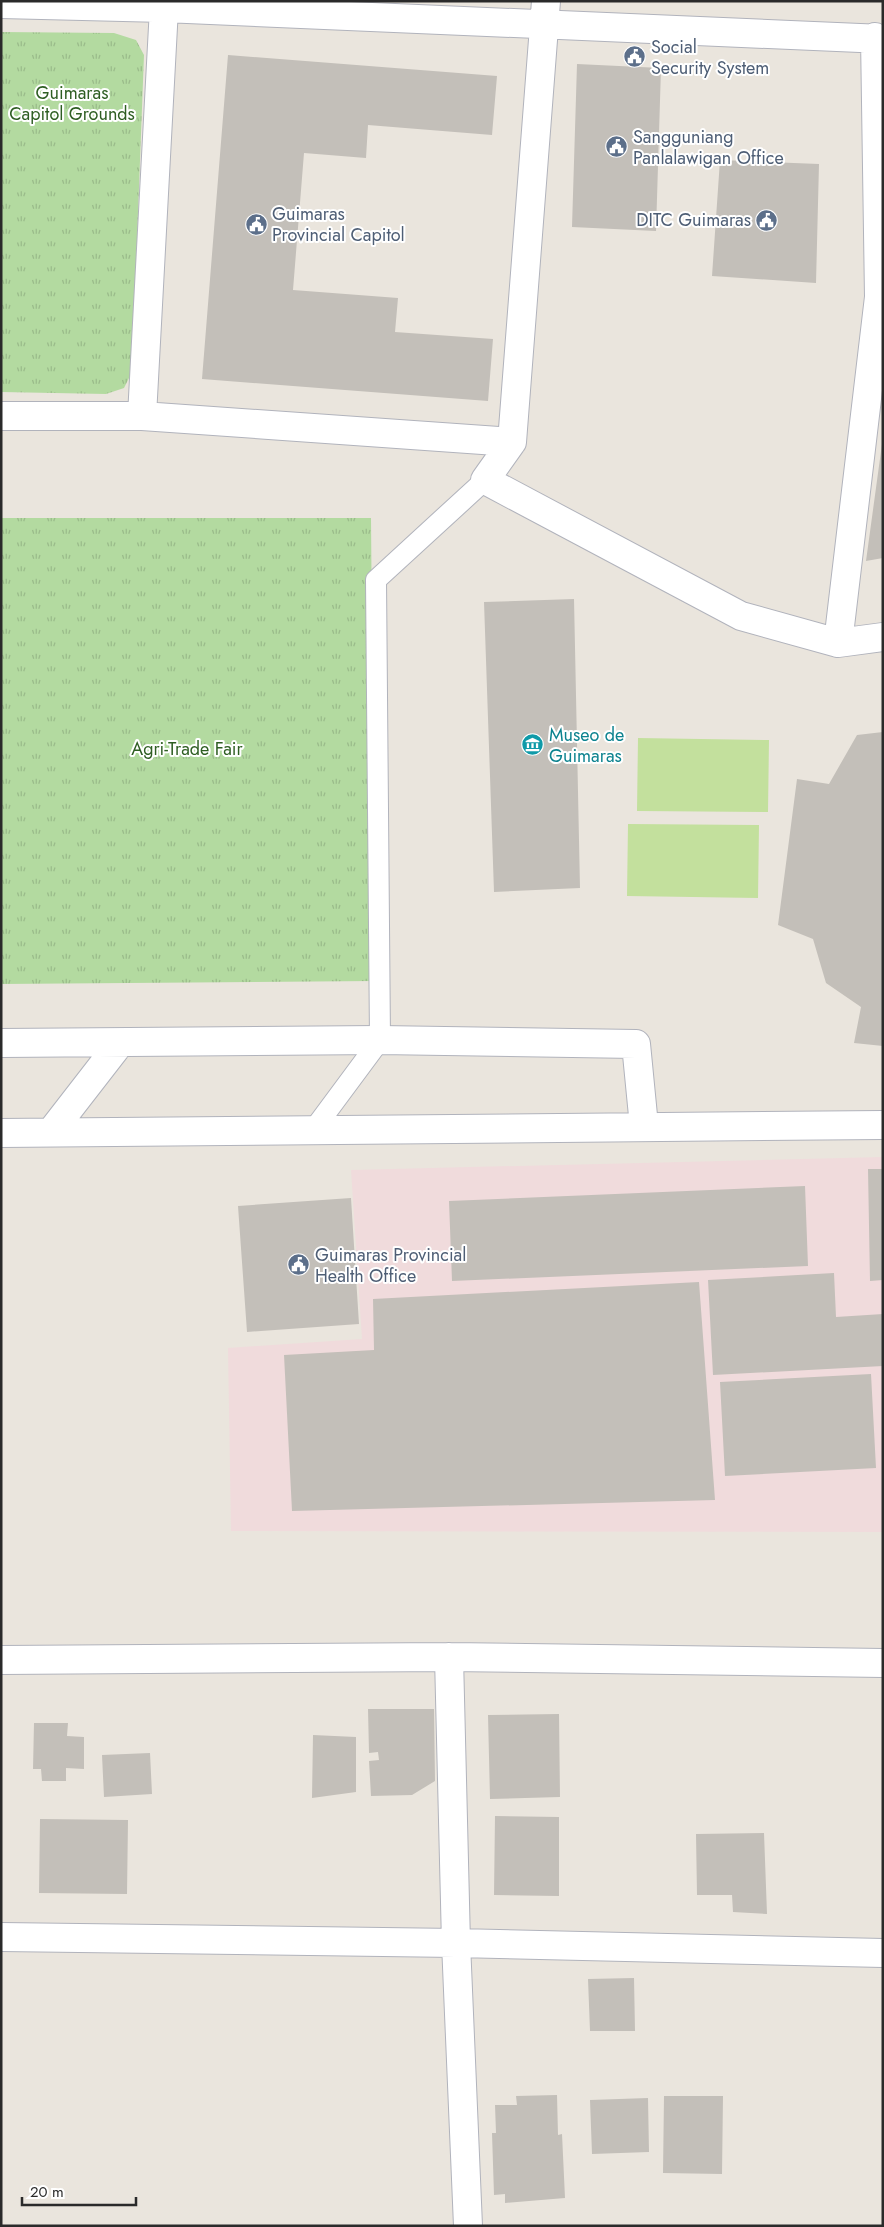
<svg xmlns="http://www.w3.org/2000/svg" width="884" height="2227" viewBox="0 0 884 2227" font-family="Jost,sans-serif">
	<style>
		.medical { fill: #f0dbdc }
		.park { fill: url(#park-tufts) }
		.pitch { fill: #c3e09d }
		.building { fill: #c3bfb9 }
		.lines { fill: none; stroke-linecap: round; stroke-linejoin: round }
		.lane-casing { stroke: #b1b3bc; stroke-width: 22 }
		.street-casing { stroke: #b1b3bc; stroke-width: 30 }
		.lane { stroke: #fff; stroke-width: 20 }
		.street { stroke: #fff; stroke-width: 28 }
		.labels { text-anchor: middle; dominant-baseline: central; stroke-width: 4; stroke-linejoin: round; paint-order: stroke }
		.service-label { font-size: 18px; fill: #4e5e75; stroke: #fff; text-anchor: start }
		.park-label { font-size: 18px; fill: #2e5e22; stroke: #fff }
		.culture-label { font-size: 18px; fill: #0d838f; stroke: #fff; text-anchor: start }
	</style>
	<defs>
		<pattern id="park-tufts" width="24" height="20" patternUnits="userSpaceOnUse" patternTransform="scale(1.25)"><rect width="24" height="20" fill="#b3daa0"/><path d="M3 7l-1-3M5 7V3M7 7l1-3M15 17l-1-3M17 17v-4M19 17l1-3" fill="none" stroke="#9abb8a"/></pattern>
	</defs>
	<rect width="100%" height="100%" fill="#eae5dd"/>
	<!-- medical -->
	<path class="medical" d="M883,1157V1532L231,1531L228,1348L362,1339L351,1170Z"/>
	<!-- park -->
	<path class="park" d="M1,32L114,33L136,40L144,55L132,372L124,388L106,394L1,392Z
		M1,518H371L375,981L1,984Z"/>
	<!-- pitch -->
	<path class="pitch" d="M638,738L769,740L768,812L637,811Z
		M628,824L759,825L758,898L627,896Z"/>
	<!-- building -->
	<path class="building" d="M228,55L497,76L492,135L368,125L366,158L304,153L293,290L398,298L395,332L493,339L488,401L202,379Z
		M577,64L661,68L656,231L572,227Z
		M720,160L819,164L816,283L712,276Z
		M882,444L883,558L866,561Z
		M574,599L580,888L494,892L484,602Z
		M883,732V1046L854,1043L861,1007L826,983L813,939L778,925L797,779L829,784L857,735Z
		M868,1169H883V1280L870,1281Z
		M805,1186L808,1266L452,1281L449,1201Z
		M351,1198L359,1324L247,1332L238,1206Z
		M834,1273L836,1317L883,1314V1366L713,1375L708,1280Z
		M699,1282L715,1500L292,1511L284,1355L374,1350L373,1299Z
		M871,1374L876,1468L725,1476L720,1382Z
		M368,1709H434L435,1781L412,1795L371,1796L369,1761L379,1760L378,1752L369,1753Z
		M559,1714L560,1797L490,1799L488,1715Z
		M34,1723H68L67,1736L84,1737V1769L66,1768V1781H42L41,1769H33Z
		M313,1735L356,1737V1792L312,1798Z
		M150,1753L152,1794L104,1797L102,1755Z
		M495,1816L559,1817V1896L494,1895Z
		M40,1819L128,1820L127,1894L39,1893Z
		M764,1833L767,1914L733,1912L732,1895H697L696,1834Z
		M634,1978L635,2031H590L588,1979Z
		M557,2095L558,2135L562,2134L565,2198L505,2203V2194L494,2195L492,2133H496L495,2105H517L516,2096Z
		M664,2096H723L722,2174L663,2173Z
		M648,2098L649,2152L592,2154L590,2100Z"/>
	<g class="lines">
		<defs>
			<path id="lane" d="M314,1129L380,1040L376,580L485,480"/>
			<path id="street" d="M1,4L164,8L883,39
				M1,416H142L512,442L546,1
				M142,416L164,8
				M512,442L485,480L741,616L838,643L883,637
				M838,643L879,297L875,37
				M1,1043L380,1040L636,1044L644,1126
				M51,1132L120,1043
				M1,1133L883,1125
				M449,1657L456,1943L468,2226
				M1,1660L449,1657L883,1663
				M1,1937L456,1943L883,1953"/>
		</defs>
		<!-- lane casing -->
		<use href="#lane" class="lane-casing"/>
		<!-- street casing -->
		<use href="#street" class="street-casing"/>
		<!-- lane -->
		<use href="#lane" class="lane"/>
		<!-- street -->
		<use href="#street" class="street"/>
	</g>
	<!-- icons -->
	<defs>
		<symbol id="civic-disc" viewBox="-11 -11 22 22"><circle r="9.5" fill="#5c6f8a" stroke="#fff"/><path d="M-.6-6.5H3V-4.5H.6V-3L4-1V1h2V6H-6V1h2V-1L-.6-3ZM-1.2 2.5V6h2.4V2.5Z" fill="#fff"/></symbol>
		<symbol id="museum-disc" viewBox="-11 -11 22 22"><circle r="9.5" fill="#0f9aa8" stroke="#fff"/><path d="M0-6L6-3V-2H-6V-3ZM-5-1h2V3h-2ZM-1-1h2V3h-2ZM3-1h2V3H3ZM-6 4H6V6H-6Z" fill="#fff"/></symbol>
	</defs>
	<g fill-rule="evenodd">
		<use href="#civic-disc" x="622" y="44" width="25" height="25"/>
		<use href="#civic-disc" x="604" y="134" width="25" height="25"/>
		<use href="#civic-disc" x="754" y="208" width="25" height="25"/>
		<use href="#civic-disc" x="244" y="212" width="25" height="25"/>
		<use href="#museum-disc" x="520" y="732" width="25" height="25"/>
		<use href="#civic-disc" x="286" y="1252" width="25" height="25"/>
	</g>
	<g class="labels">
		<!-- service labels -->
		<g class="service-label">
			<text x="651" y="47">Social<tspan x="651" dy="21">Security System</tspan></text>
			<text x="633" y="137">Sangguniang<tspan x="633" dy="21">Panlalawigan Office</tspan></text>
			<text x="272" y="214">Guimaras<tspan x="272" dy="21">Provincial Capitol</tspan></text>
			<text x="751" y="220" text-anchor="end">DITC Guimaras</text>
			<text x="315" y="1255">Guimaras Provincial<tspan x="315" dy="21">Health Office</tspan></text>
		</g>
		<!-- park labels -->
		<g class="park-label">
			<text x="72" y="93">Guimaras<tspan x="72" dy="21">Capitol Grounds</tspan></text>
			<text x="187" y="749">Agri-Trade Fair</text>
		</g>
		<!-- culture labels -->
		<g class="culture-label">
			<text x="549" y="735">Museo de<tspan x="549" dy="21">Guimaras</tspan></text>
		</g>
	</g>
	<!-- border -->
	<rect width="884" height="2227" fill="none" stroke="#2a2a2a" stroke-width="5"/>
	<!-- scale -->
	<path d="M22 2197v8h114v-8" fill="none" stroke="#2a2a2a" stroke-width="2.5"/>
	<text x="30" y="2197" font-size="15" fill="#2a2a2a" stroke="#ffffff" stroke-width="4" paint-order="stroke">20 m</text>
</svg>
